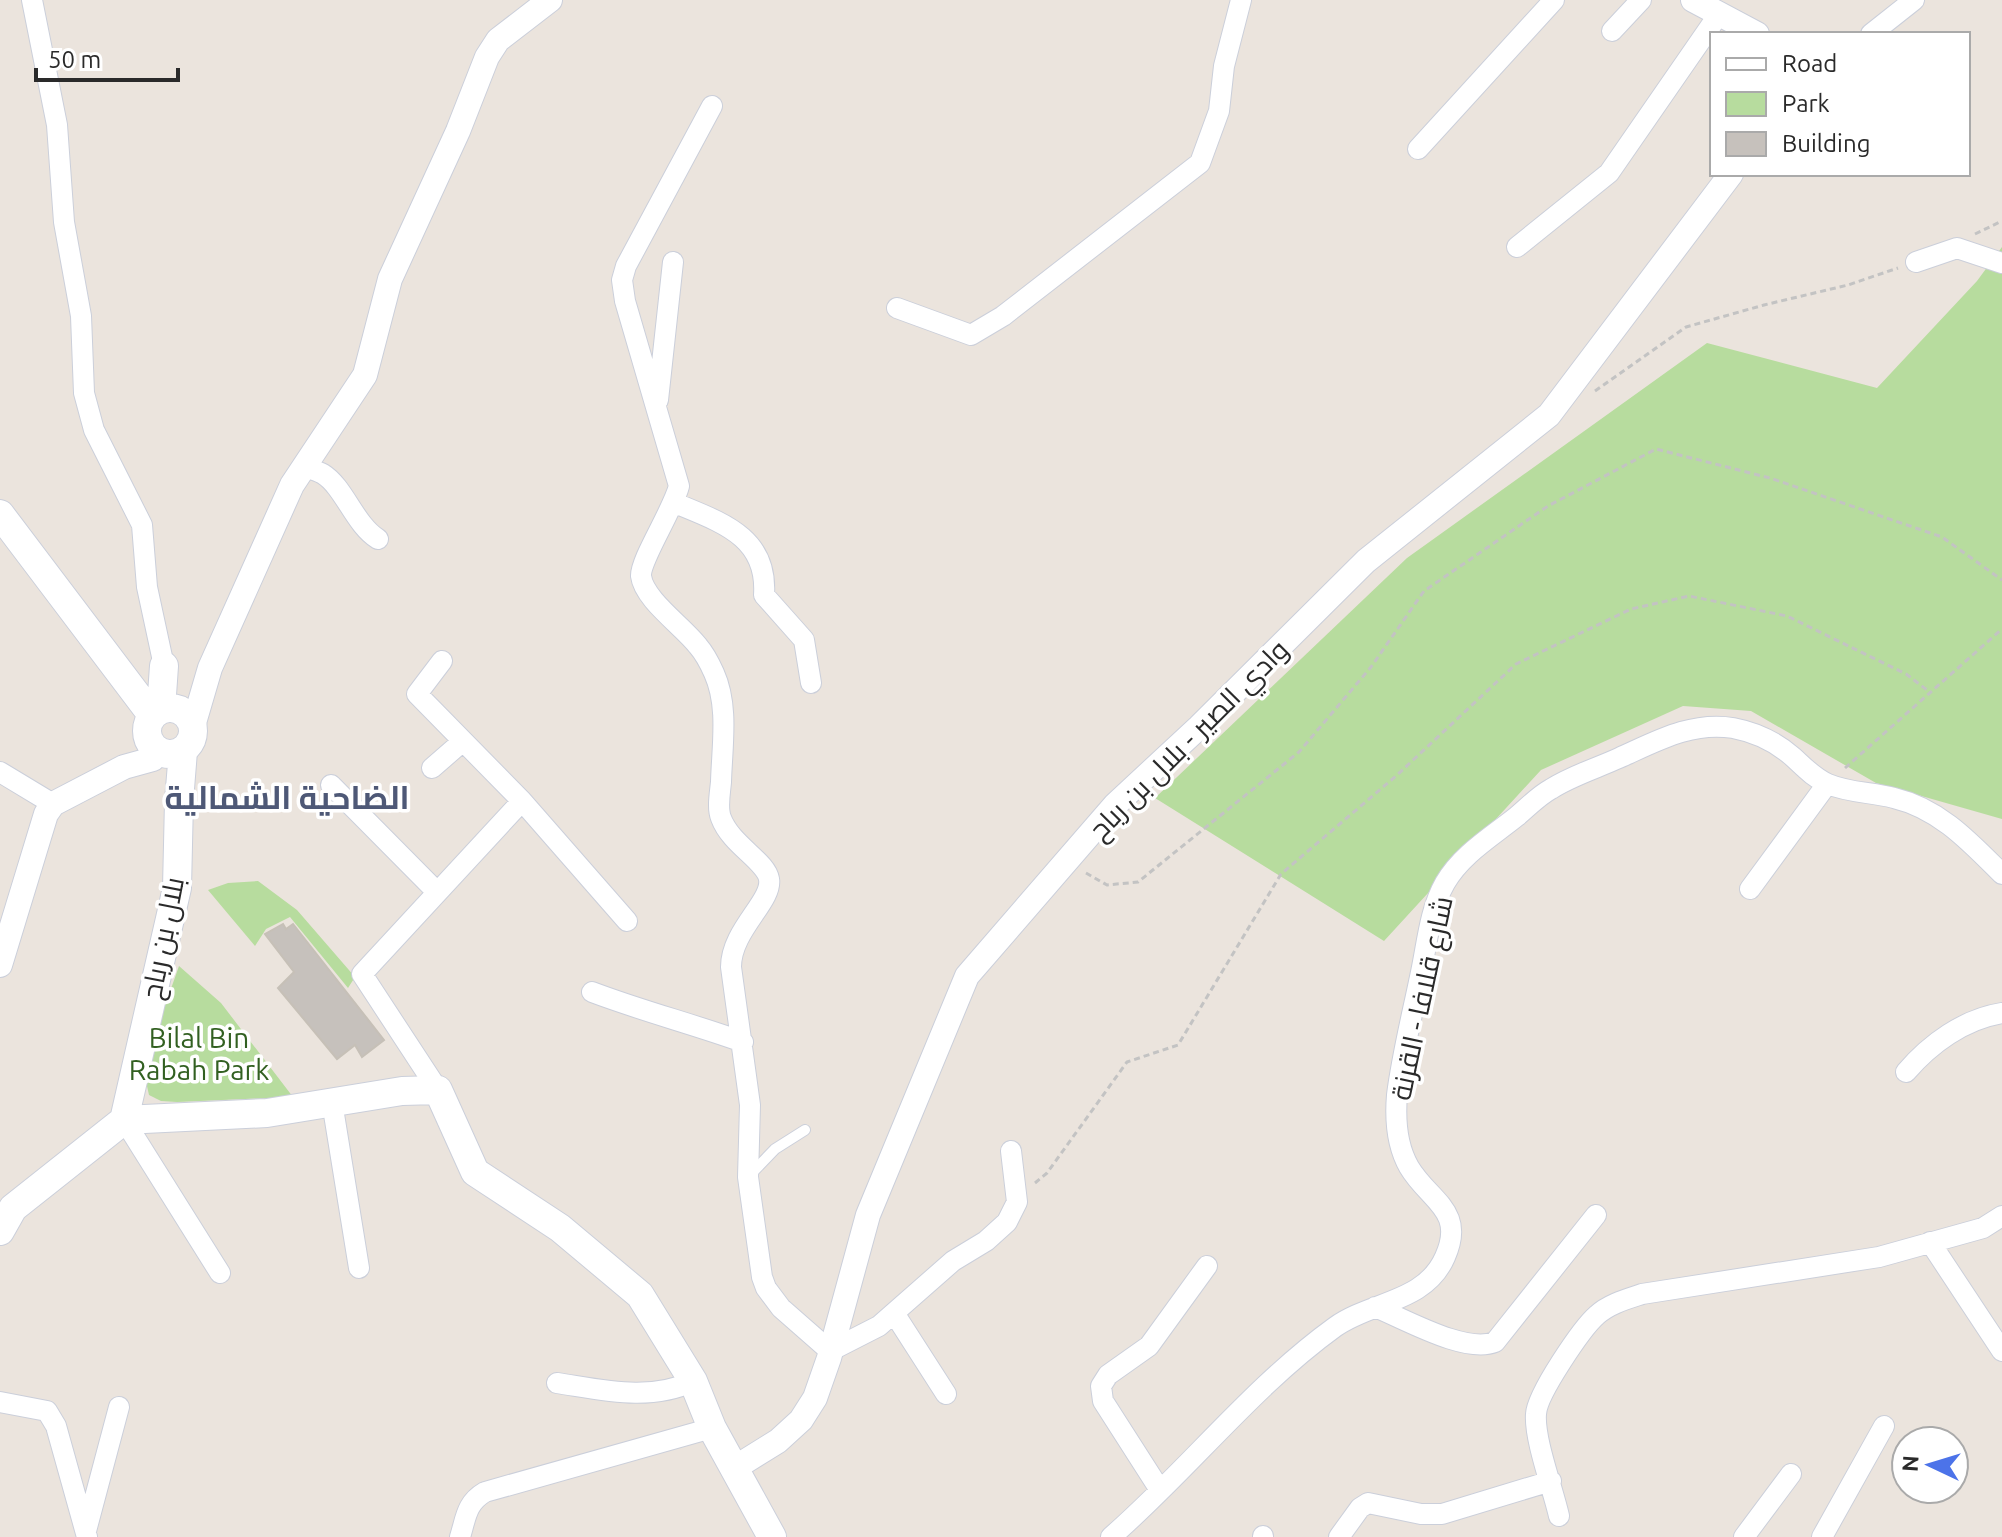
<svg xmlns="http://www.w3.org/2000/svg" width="2002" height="1537" viewBox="0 0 2002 1537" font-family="Ubuntu,Cairo,sans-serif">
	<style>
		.green { fill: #b7dc9e }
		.building { fill: #c6c1bc; stroke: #c6c0b7; stroke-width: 2 }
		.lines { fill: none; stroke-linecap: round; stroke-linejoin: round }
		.service-casing { stroke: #cbcfda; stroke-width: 12 }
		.minor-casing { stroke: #cbcfda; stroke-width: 22 }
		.tertiary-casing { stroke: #cbcfda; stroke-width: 26 }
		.secondary-casing { stroke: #cbcfda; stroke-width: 30 }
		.path { stroke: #c3c3c3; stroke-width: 3; stroke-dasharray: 6 4; stroke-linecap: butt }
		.service { stroke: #fff; stroke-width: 10 }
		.minor { stroke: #fff; stroke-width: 20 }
		.tertiary { stroke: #fff; stroke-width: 24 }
		.secondary { stroke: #fff; stroke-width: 28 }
		.labels { text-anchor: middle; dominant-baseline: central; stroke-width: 7; stroke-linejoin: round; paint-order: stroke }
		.street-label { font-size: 28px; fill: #2a2a2a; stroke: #fff }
		.park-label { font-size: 28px; fill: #326021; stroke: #fff }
		.quarter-label { font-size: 32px; font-weight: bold; fill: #4e5876; stroke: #fff }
	</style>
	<rect width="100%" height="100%" fill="#ebe4dd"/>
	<!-- green -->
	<path class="green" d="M2002,247V819L1876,783L1751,711L1683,706L1541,770L1384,941L1155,798L1407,558L1707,343L1877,388L1977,281Z
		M258,881L297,910L355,977L348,988L290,917L266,929L255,946L208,890L228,883Z
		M179,966L221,1003L293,1097L177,1102L161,1101L149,1095L143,1068Z"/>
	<!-- building -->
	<path class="building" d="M283,924L286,929L293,924L384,1040L362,1057L355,1045L337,1059L278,988L294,972L265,934Z"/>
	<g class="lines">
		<defs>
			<path id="service" d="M750,1175L775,1149L805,1130"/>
			<path id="minor" d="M32,0L57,125L64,222L81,316L84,393L94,430L142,525L147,587L164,666
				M1612,31L1641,0
				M1871,34L1914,0
				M712,106L626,266L622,280L625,301L679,486C673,510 640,560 641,576C644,600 684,627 698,646C705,654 710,664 714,673C729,706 722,746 721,782C720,793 717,808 721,818C731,845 766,861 769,879C773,901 731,930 731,967L750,1105L748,1177L762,1277L766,1288L781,1308L830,1351L879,1326L953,1261L986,1241L1007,1222L1017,1202L1011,1151
				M1418,149L1554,0
				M1517,247L1609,173L1719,14
				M1916,262L1957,248L2002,263
				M897,308L971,335L1003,316L1200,163L1219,111L1224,66L1241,0
				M658,400L673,262
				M304,467C310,469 318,471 323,474C344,487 355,525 378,539
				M675,503C720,522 768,536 764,595L804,640L811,683
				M432,768L463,741
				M0,772L53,804
				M331,785L437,892
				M522,801L627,921
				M1750,889L1827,784
				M592,992C642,1011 693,1024 743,1042
				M1906,1072C1930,1044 1964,1019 2002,1013
				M438,1090L362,974L522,801L417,694L442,661
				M332,1102L359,1268
				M124,1120L220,1273
				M1930,1242L2002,1351
				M1375,1307C1405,1319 1465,1354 1495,1342L1596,1215
				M894,1313L946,1394
				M557,1383C603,1390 650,1402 693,1381
				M0,1402L47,1411L56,1426L87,1537
				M1160,1490L1103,1401L1101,1386L1108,1375L1149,1346L1207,1266
				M1559,1516C1553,1489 1534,1439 1536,1414C1537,1394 1582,1328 1597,1315C1609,1304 1627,1299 1642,1294L1879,1257L1983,1228L2002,1216
				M86,1531L119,1407
				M460,1537C466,1518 466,1503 485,1492L712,1428
				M1111,1537C1188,1470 1252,1387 1335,1327C1371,1301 1425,1303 1445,1257C1466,1210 1429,1201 1409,1167C1397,1146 1395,1119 1397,1095C1402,1055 1412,1016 1420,977C1427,946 1429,911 1445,883C1461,855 1491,837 1516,817C1527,808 1538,796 1551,789C1571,776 1597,768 1619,758C1655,742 1691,721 1733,728C1754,732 1776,742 1793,757C1804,767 1814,778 1828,784C1849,793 1872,792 1894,798C1940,809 1970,842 2002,874
				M1263,1537V1536
				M1339,1537L1360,1508L1368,1503L1421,1514H1442L1551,1481
				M1744,1537L1791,1474
				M1822,1537L1884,1426"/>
			<path id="tertiary" d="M1693,0L1757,34
				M193,726L210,668L292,485L365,375L390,279L458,131L487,57L498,40L550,0
				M0,965L46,814L53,804L124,767L153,759L159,752
				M733,1469L778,1441L801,1420L815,1398L829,1358L868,1215L967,976L1115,805L1199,727L1366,561L1549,415L1731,174"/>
			<path id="secondary" d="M0,514L152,715
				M147 731a23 23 0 1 1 46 0a23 23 0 1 1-46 0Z
				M161,709L164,666
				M124,1120L267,1113L402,1091L438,1090L475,1172L560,1228L640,1295L693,1381L712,1428L772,1537
				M124,1120L177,888L179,801L183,751
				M0,1231L13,1208L124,1120"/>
		</defs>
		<!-- service casing -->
		<use href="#service" class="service-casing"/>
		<!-- minor casing -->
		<use href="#minor" class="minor-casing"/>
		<!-- tertiary casing -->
		<use href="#tertiary" class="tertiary-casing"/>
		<!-- secondary casing -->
		<use href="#secondary" class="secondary-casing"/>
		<!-- path -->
		<path class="path" d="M1975,234L2002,221
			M1595,391L1686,327L1764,305L1848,285L1898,268
			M1845,768L2002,629
			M1086,873L1107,885L1138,882L1299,752L1371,667L1424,591L1548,506L1656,449L1770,478L1942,537L2002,580
			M1035,1183L1047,1173L1127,1062L1178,1045L1281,874L1396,776L1516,664L1631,609L1689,596L1787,616L1906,674L1931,693"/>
		<!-- service -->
		<use href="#service" class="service"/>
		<!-- minor -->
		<use href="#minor" class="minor"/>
		<!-- tertiary -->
		<use href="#tertiary" class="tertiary"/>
		<!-- secondary -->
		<use href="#secondary" class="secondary"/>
	</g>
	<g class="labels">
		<!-- street labels -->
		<g class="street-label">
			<text transform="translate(1188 739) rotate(-45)">وادي الصير - بلال بن رباح</text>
			<text transform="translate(162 938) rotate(-79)">بلال بن رباح</text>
			<text transform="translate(1421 998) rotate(-78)">شارع قلافا - القرنة</text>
		</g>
		<!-- park labels -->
		<g class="park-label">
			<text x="199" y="1037">Bilal Bin<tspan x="199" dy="32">Rabah Park</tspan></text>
		</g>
		<!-- quarter labels -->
		<g class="quarter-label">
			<text x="287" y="797">الضاحية الشمالية</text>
		</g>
	</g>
	<!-- legend -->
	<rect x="1710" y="32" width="260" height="144" fill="#ffffff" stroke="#aaaaaa" stroke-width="2"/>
	<rect x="1726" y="58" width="40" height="12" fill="#ffffff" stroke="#aaaaaa" stroke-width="2"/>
	<text x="1782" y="72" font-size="24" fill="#2a2a2a">Road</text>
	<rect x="1726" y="92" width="40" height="24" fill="#b7dc9e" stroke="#aaaaaa" stroke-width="2"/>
	<text x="1782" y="112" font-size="24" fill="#2a2a2a">Park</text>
	<rect x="1726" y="132" width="40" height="24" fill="#c6c1bc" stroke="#aaaaaa" stroke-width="2"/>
	<text x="1782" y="152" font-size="24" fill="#2a2a2a">Building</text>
	<!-- north arrow -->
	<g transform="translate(1930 1465) rotate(274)"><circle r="38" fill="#ffffff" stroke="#aaaaaa" stroke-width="2"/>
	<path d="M0-6L14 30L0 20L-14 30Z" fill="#4c73e9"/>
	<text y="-12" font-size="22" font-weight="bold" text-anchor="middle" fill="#2a2a2a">N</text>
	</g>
	<!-- scale -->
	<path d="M36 68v12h142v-12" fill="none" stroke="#2a2a2a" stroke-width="4"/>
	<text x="48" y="68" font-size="24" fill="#2a2a2a" stroke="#ffffff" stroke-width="6" paint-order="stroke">50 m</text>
</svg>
